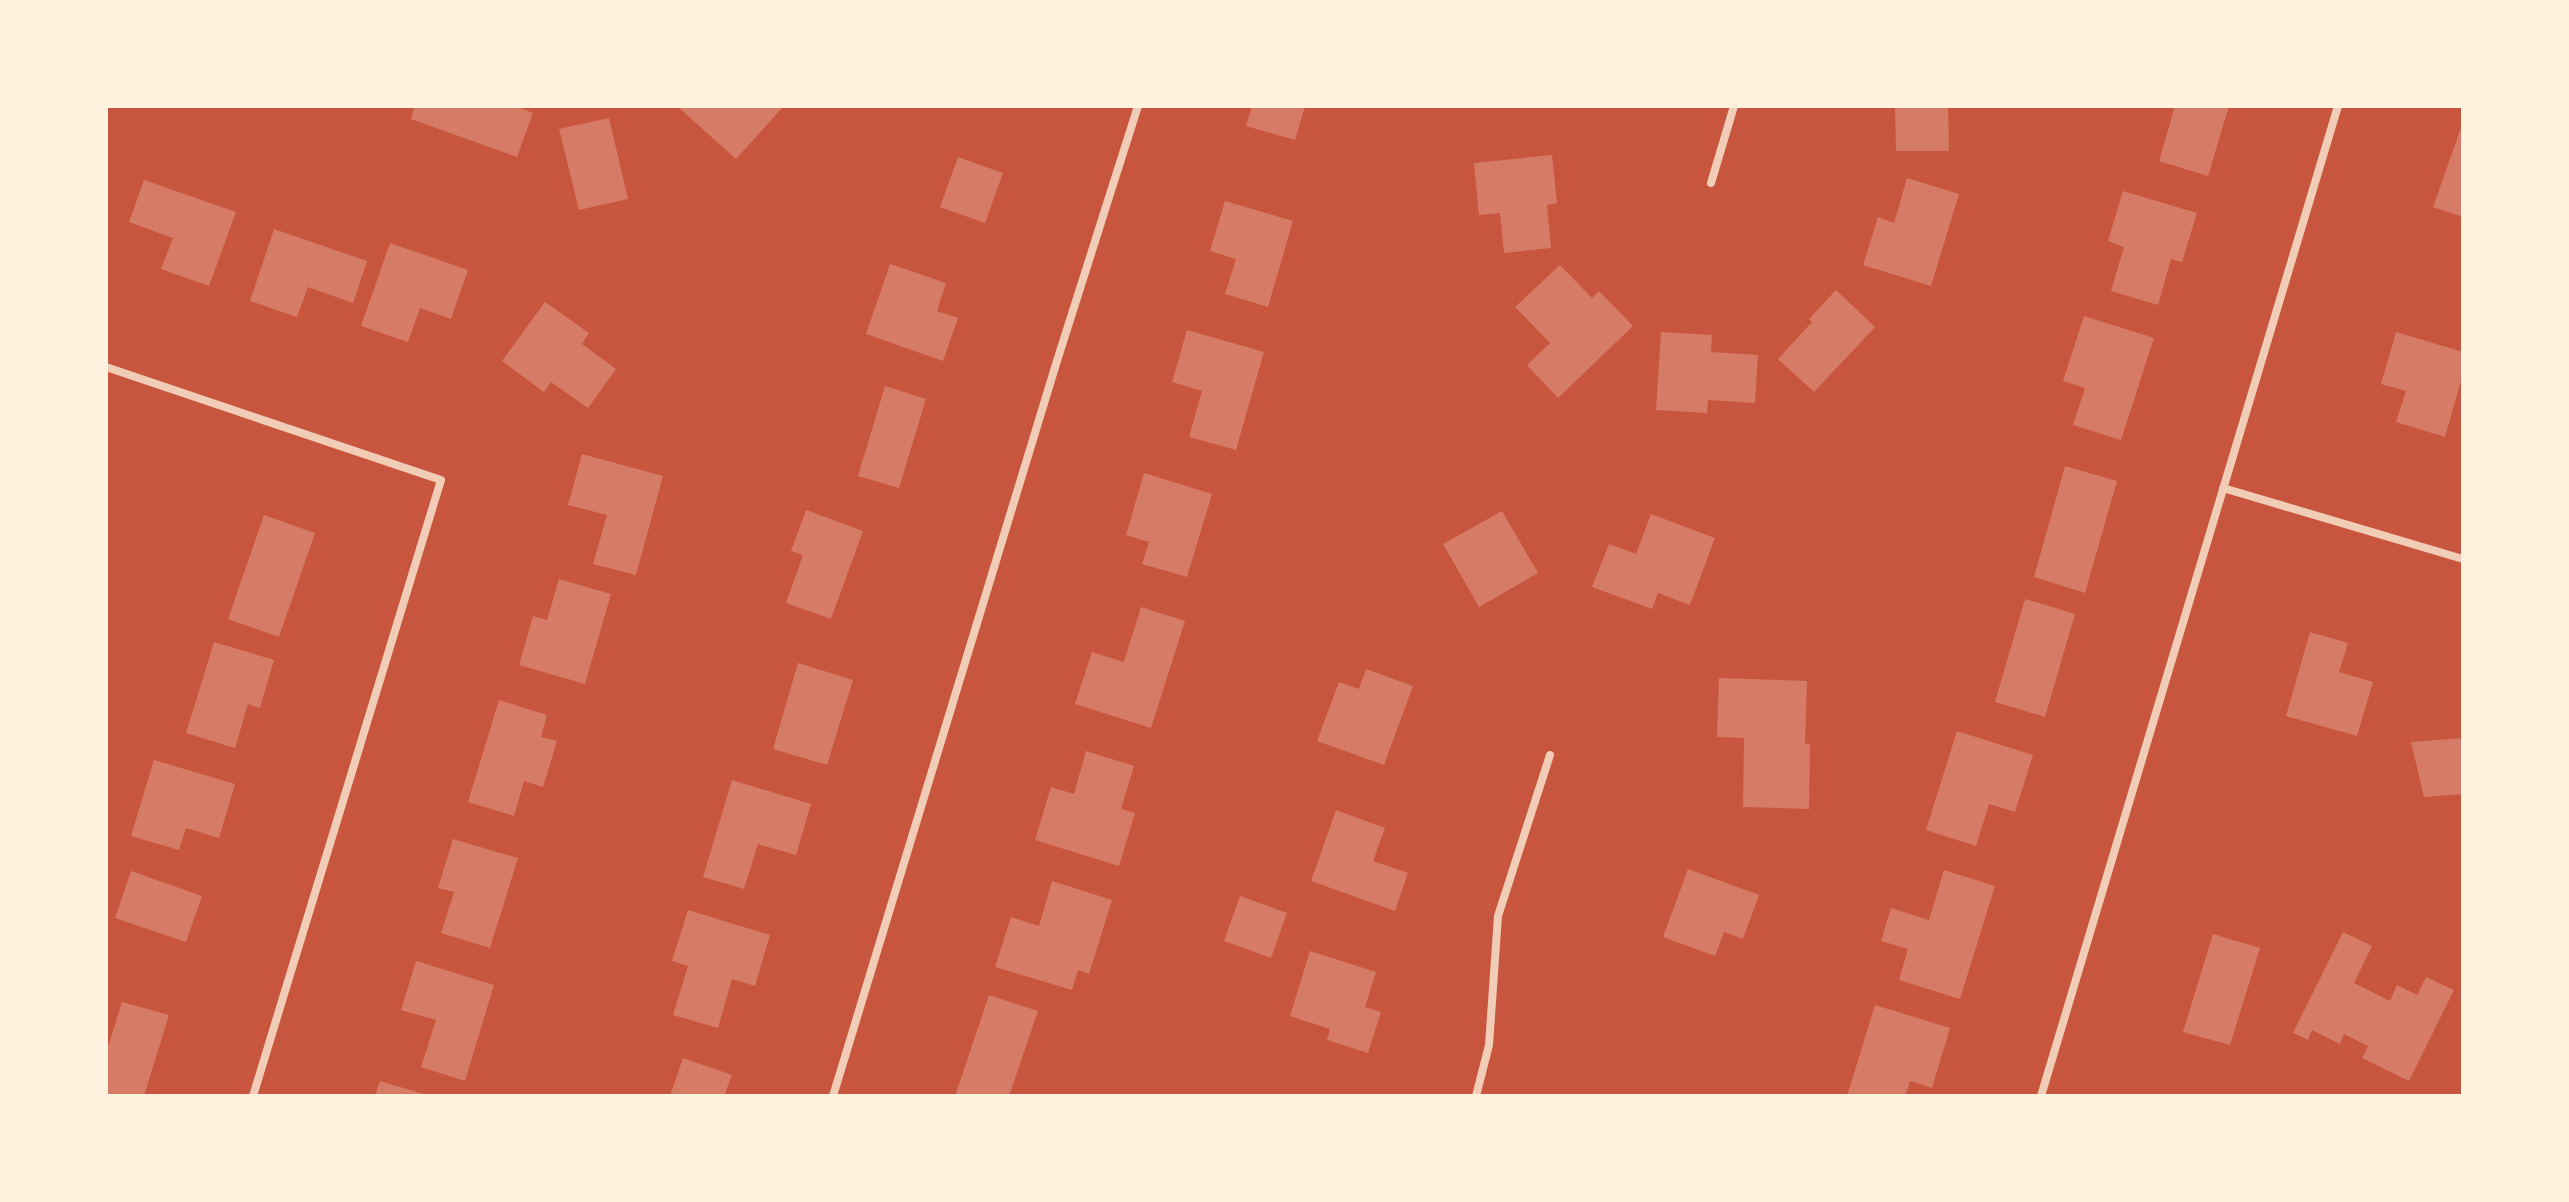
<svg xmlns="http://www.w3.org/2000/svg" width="2569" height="1202" viewBox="0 0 2569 1202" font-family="'Roboto Condensed',sans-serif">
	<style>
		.building { fill: #d67c66 }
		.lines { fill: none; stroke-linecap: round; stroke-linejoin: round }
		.minor { stroke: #f1ccb7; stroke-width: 8 }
	</style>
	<rect width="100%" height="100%" fill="#c8553d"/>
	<!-- building -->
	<path class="building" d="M415,106H515L533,113L517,157L411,119Z
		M677,106H784L736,159Z
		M1252,106H1305L1295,140L1246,126Z
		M1895,106H1948L1949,151H1896Z
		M2175,106H2229L2208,176L2159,161Z
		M609,118L628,199L579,210L559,129Z
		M2463,122V217L2433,207Z
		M1552,155L1557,203L1547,205L1551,248L1504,253L1500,213L1479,215L1474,163Z
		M958,157L1003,173L985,223L940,207Z
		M1907,178L1959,194L1931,286L1863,265L1878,217L1894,223Z
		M144,180L236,212L209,286L161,269L173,238L129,222Z
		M2123,191L2197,213L2182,262L2171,259L2158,305L2111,291L2124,247L2108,241Z
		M1225,201L1293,221L1268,307L1225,294L1236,259L1210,251Z
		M274,229L367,261L353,303L308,287L297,317L250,301Z
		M390,243L468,270L451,319L420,308L408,342L361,326Z
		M890,264L946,283L937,311L958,318L943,361L866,334Z
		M1560,265L1592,298L1599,291L1633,326L1558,398L1527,365L1550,343L1515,307Z
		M1836,290L1875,327L1814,392L1778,359L1812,322L1809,319Z
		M545,302L589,333L582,344L616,369L588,408L551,382L544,392L502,361Z
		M2084,316L2154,338L2121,440L2073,425L2085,388L2063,381Z
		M1187,330L1264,352L1236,450L1189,437L1202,391L1172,382Z
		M1661,332L1712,335L1711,352L1758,355L1755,403L1708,400L1707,413L1656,410Z
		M2396,332L2463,352V374L2445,437L2396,422L2406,391L2381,384Z
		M885,386L926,399L899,488L858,476Z
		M582,454L663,476L636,575L593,564L607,515L568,505Z
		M2065,466L2117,481L2085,593L2034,577Z
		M1144,473L1212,494L1187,577L1142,564L1149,542L1126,535Z
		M806,510L863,531L831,619L786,603L803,555L791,551Z
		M1502,511L1538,573L1479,607L1443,544Z
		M1651,514L1715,538L1690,605L1658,593L1652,609L1592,587L1609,544L1636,554Z
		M264,515L315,533L279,637L228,619Z
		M559,579L611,594L585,684L519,665L533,616L547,620Z
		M2025,599L2075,614L2045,717L1995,702Z
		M1141,607L1185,621L1151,728L1075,704L1092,652L1124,662Z
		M2310,632L2348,643L2339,672L2373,682L2357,736L2286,716Z
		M214,642L274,660L260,708L248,704L235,748L186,733Z
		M798,663L853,680L827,765L773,749Z
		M1366,669L1413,686L1384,765L1317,741L1339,682L1359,689Z
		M1719,678L1807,681L1805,744H1810L1809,809L1743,807L1744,738L1717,737Z
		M499,700L547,715L541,737L557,741L543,787L524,781L514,816L468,802Z
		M1957,731L2033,755L2015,812L1989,804L1976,846L1926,830Z
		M2463,738V794L2424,797L2411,742Z
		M1086,751L1134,766L1121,809L1135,813L1119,866L1035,840L1051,787L1074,794Z
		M154,760L235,784L219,838L186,828L179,850L131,836Z
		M732,780L811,804L796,855L758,844L744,889L703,877Z
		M1336,810L1385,828L1373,861L1408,873L1395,911L1311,881Z
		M453,839L518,858L490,948L441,933L454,892L438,888Z
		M1688,869L1759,895L1743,939L1724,932L1715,956L1663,937Z
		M1944,870L1995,886L1960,999L1899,980L1908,949L1881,941L1891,908L1929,920Z
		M131,871L202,896L186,942L115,918Z
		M1052,881L1112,900L1089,974L1078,970L1072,990L995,967L1011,917L1039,926Z
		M1240,896L1287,913L1271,958L1224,941Z
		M688,910L770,935L755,986L732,979L718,1028L673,1015L688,966L672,961Z
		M2343,932L2372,946L2354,983L2390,1001L2397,985L2417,995L2426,977L2454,990L2409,1081L2362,1058L2368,1046L2344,1034L2340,1044L2312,1030L2308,1040L2293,1033Z
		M2213,934L2260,948L2230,1045L2183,1032Z
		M1310,951L1376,972L1365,1007L1381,1012L1368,1053L1327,1040L1330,1029L1290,1016Z
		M416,961L494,985L465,1081L421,1067L436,1020L401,1010Z
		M989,995L1038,1011L1009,1096H955Z
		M122,1002L169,1015L144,1096H106V1053Z
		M1875,1005L1950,1028L1932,1088L1910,1081L1905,1096H1847Z
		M683,1058L732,1075L724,1096H670Z
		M380,1081L427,1095V1096H375Z"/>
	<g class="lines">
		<!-- minor -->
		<path class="minor" d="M1711,183L1734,106
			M106,367L441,480L253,1096
			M2223,488L2463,559
			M833,1096L1056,364L1138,106
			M1476,1096L1489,1045L1498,916L1550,755
			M2041,1096L2338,106"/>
	</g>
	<!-- border -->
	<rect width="2569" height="1202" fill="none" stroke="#fff3e0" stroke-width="216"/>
</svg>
